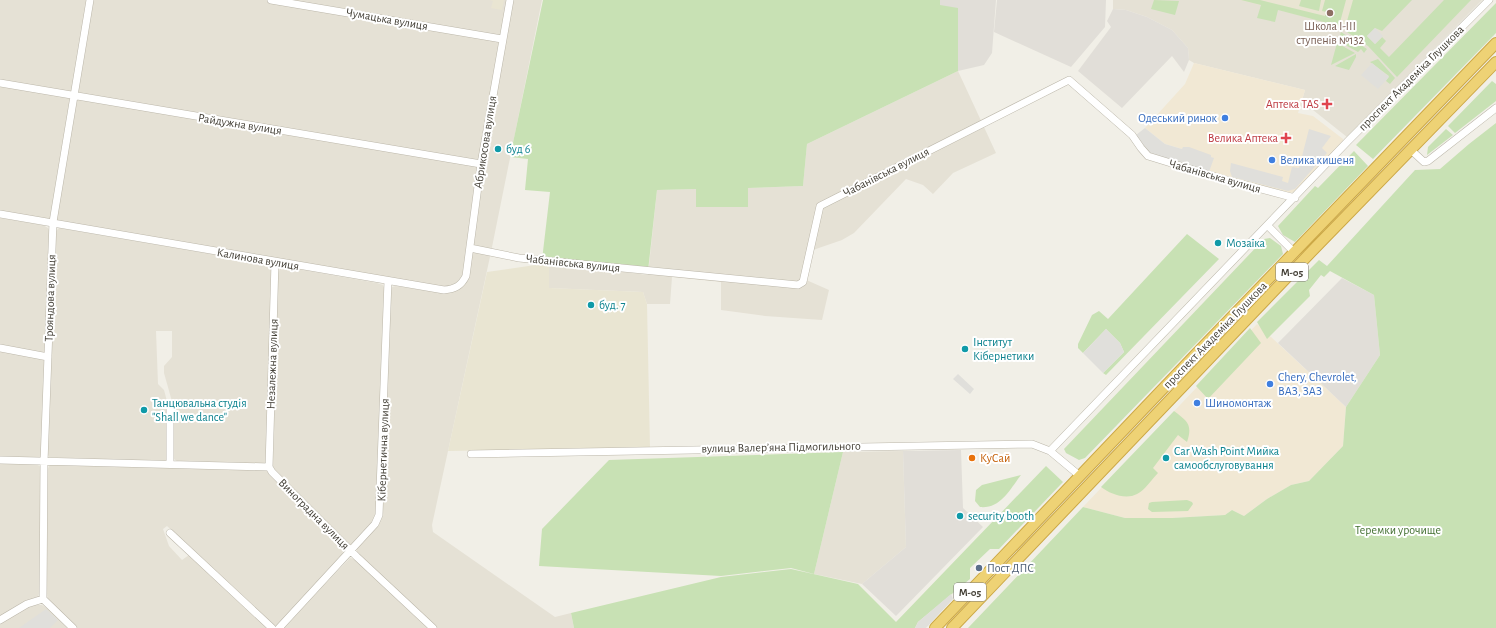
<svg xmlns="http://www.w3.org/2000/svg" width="1496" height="628" viewBox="0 0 1496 628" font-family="'Alegreya Sans',sans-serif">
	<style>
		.residential { fill: #e5e1d5 }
		.commercial { fill: #f1e8d4 }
		.industrial { fill: #e1ded8 }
		.education { fill: #e9e5d2 }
		.green { fill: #c8e1b4 }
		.parking { fill: #e0dfdb }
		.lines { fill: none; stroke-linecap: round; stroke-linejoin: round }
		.minor-casing { stroke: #bcb7aa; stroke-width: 8 }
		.highway-casing { stroke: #cca846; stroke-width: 12 }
		.minor { stroke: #fff; stroke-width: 7 }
		.highway { stroke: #eed275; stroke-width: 10 }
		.education-dot { fill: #8d6e63; stroke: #fff; stroke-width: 1.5 }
		.health-dot { fill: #e0444e; stroke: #fff; stroke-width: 1.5 }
		.shop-dot { fill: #3f7fe0; stroke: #fff; stroke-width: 1.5 }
		.culture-dot { fill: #0f9aa8; stroke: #fff; stroke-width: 1.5 }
		.food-dot { fill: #e8710a; stroke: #fff; stroke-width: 1.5 }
		.service-dot { fill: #5c6f8a; stroke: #fff; stroke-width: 1.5 }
		.labels { text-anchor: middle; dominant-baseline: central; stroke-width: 4; stroke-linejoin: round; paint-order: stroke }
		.shield { fill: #fff; stroke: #7c7973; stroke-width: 1 }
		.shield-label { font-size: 11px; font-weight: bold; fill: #444037 }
		.street-label { font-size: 12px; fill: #444037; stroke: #fff }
		.education-label { font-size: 12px; fill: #785e54; stroke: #fff }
		.health-label { font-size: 12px; fill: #be3a42; stroke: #fff; text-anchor: end }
		.shop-label { font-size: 12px; fill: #366cbe; stroke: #fff; text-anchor: start }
		.culture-label { font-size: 12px; fill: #0d838f; stroke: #fff; text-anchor: start }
		.food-label { font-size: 12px; fill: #c56008; stroke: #fff; text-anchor: start }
		.park-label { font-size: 12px; fill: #426f30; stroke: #fff }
		.service-label { font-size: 12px; fill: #4e5e75; stroke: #fff; text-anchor: start }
	</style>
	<rect width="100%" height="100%" fill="#f1efe7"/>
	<!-- residential -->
	<path class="residential" d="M0,0H542L491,252L432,525L433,532L555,617L571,613L574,628H437L359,556L357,552V548L381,515L383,506L391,291L392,287L396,286L434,292L0,212Z
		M1113,0H1482L1347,137L1313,110L1300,107L1305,90L1194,63L1189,60L1188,48L1172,30L1147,17L1126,10L1113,9Z
		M958,71L996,153L953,173L933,194L923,185L906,179L854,233L842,240L813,250L804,279L829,290L822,320L765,316L721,310V282L672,277L670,304H647L643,292L548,288L549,263L648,275L657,190L696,189L697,207H748V188L803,186L807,144Z
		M0,218L43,225L48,228L50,232L42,453L40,457L36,459L0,457Z
		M59,228L264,263L270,266L272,274L266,461L264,464L177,461L172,458L173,405L164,373V366L172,357V331H156L158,384L164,390L168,405L166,460L163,462L49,457L47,453L55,232Z
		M286,267L377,283L383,285L385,290L379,505L373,523L354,544L351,545L347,544L276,472L273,466L277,275L280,269Z
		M903,451L906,547L862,584L814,574L843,452Z
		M0,462L35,464L40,466L41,470L40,591L38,597L0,616Z
		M52,463L262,469L267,471L341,546L343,550L342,556L277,626L273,625L167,526L163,529L169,546L182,560L189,555L268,628H77L52,605L48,599L46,592L47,471L49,466Z
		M350,558L355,559L429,628H283Z
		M35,605H42L48,609L69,628H0V623L27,607Z"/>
	<!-- commercial -->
	<path class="commercial" d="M1194,63L1305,90L1298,113L1313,116L1343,139V143L1296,191L1291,193L1209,172L1213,158L1165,144L1145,128L1185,84Z
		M1257,324L1346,407L1343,446L1309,481L1291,485L1267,499L1244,516L1232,510L1225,515L1172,518H1125L1083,507Z"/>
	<!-- industrial -->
	<path class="industrial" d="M940,0H996L992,53L984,65L958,71L957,37L940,5Z
		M997,0H1106L1105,27L1071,67L994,32Z
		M1113,9L1126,10L1147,17L1172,30L1188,48L1189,60L1184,72L1172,56L1122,108L1078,71L1111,27L1107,21Z
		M1342,278L1374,295L1380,355L1346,407L1278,343Z
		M961,450L963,508L983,527L896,616L862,584L906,547L903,451Z"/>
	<!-- education -->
	<path class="education" d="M490,0H504L502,10L491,8L493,1Z
		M1240,0H1381L1352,29Z
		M549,263V288L643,292L647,304L650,448L448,451L487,272Z"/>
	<!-- green -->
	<path class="green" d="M543,0H940V5L958,8V71L807,144L803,186L748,188V207H696V189L657,190L648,271L542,260L550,192L525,190L528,159L510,157Z
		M1154,0L1179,1L1175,15L1151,9Z
		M1241,0H1260L1325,16L1326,12L1322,11L1325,0H1346L1339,26L1278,10L1275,22L1257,18L1261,5Z
		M1301,0H1321L1319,11L1299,6Z
		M1353,0H1412L1382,31L1375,28L1367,36L1375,44L1382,37L1386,41L1380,48L1389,57L1444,0H1471L1397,77L1368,46L1347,32V21Z
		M1496,3V33L1373,159L1356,145Z
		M1341,32L1367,49L1364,53L1361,49L1358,52L1338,41Z
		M1337,43L1355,53L1331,65Z
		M1356,54V57L1349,70L1335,66Z
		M1378,59L1395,78L1390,84L1386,81L1389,76L1370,62Z
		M1492,81L1496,84V101L1455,133L1448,126Z
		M1496,123V628H968L1083,507L1125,518H1172L1225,515L1232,510L1244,516L1267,499L1291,485L1309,481L1343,446L1346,407L1380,355L1374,295L1330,271L1324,277L1321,275L1309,290L1310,296L1267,339L1257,322L1319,260L1327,266L1415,170L1440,169L1469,144Z
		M1446,129L1453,135L1427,155L1428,147Z
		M1354,151L1368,166L1295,242L1283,235L1278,226L1315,186L1318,188Z
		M1187,234L1219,259L1106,375L1103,373L1124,352L1120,343L1106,329L1083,353L1078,348V344L1092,315L1099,311L1108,319Z
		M1270,238L1281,246L1283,254L1085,458L1079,460L1066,453L1064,449L1264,239Z
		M1250,328L1261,343L1208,399L1196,386Z
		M1174,411C1187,421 1193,424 1187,442L1178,435L1153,468L1158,473C1152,479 1145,490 1137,494C1126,500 1110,494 1101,487Z
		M843,452L814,574L791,568L721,576L539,566L542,529L609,460Z
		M1046,466L1063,482L999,549H990L970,568V579L918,622L915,628H574L571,613L721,577L791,569L858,584L896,622Z
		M1021,475C1010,489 1001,509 980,507L975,501L976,490L982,485Z
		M1187,500L1192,502L1193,504L1188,511L1152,512L1148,509L1149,503L1152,502Z"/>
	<!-- parking -->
	<path class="parking" d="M1375,28L1383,36L1375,44L1367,36Z
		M1372,63L1389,77L1378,89L1361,75Z
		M1145,128L1165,144L1182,149L1183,147H1189L1211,155V157L1214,158L1209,172L1150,154L1136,135Z
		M1309,129L1331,136L1322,148L1327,153L1295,189L1288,191L1232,177L1230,171L1231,163L1283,177L1282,181L1288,183L1292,167L1299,168Z
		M1106,329L1120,343L1124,352L1103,373L1083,353Z
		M958,374L974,389L970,394L953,379Z
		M951,594L953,599L926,628H915L918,622Z
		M46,609L58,620L50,628H19Z"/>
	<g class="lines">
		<defs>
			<path id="minor" d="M271,0L502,39
				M0,83L481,164
				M1411,150L1424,162L1428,161L1496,108
				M0,214L444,290C455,289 461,286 466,276L481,164L510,0
				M1268,226L1294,252
				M470,248L519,258L798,285L803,282L820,206L1069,80L1132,135L1141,148L1148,156L1223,179L1295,198
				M0,348L48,357
				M1050,451L1348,141L1489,0
				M471,454L1032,444L1050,451L1080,476
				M0,460L269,467L272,472L357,557L433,628
				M170,464V404
				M269,467L275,262
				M170,533L272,628
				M43,599L44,462L53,222L90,0
				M43,599L73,628
				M0,620L27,604L43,599
				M279,628L375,524L379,515L388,281"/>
			<path id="highway" d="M935,628L1196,354L1496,43
				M952,628L1315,248L1496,62"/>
		</defs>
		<!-- minor casing -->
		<use href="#minor" class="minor-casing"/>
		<!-- highway casing -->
		<use href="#highway" class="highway-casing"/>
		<!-- minor -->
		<use href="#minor" class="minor"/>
		<!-- highway -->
		<use href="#highway" class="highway"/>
	</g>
	<!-- markers -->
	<circle class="education-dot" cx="1330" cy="13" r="4"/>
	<g class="health-dot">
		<path d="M1325 98h4v4h4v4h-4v4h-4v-4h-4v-4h4z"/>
		<path d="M1284 132h4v4h4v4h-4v4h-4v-4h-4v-4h4z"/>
	</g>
	<g class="shop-dot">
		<circle cx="1225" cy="118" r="4"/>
		<circle cx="1272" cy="160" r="4"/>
		<circle cx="1270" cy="384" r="4"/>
		<circle cx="1197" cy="403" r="4"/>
	</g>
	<g class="culture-dot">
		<circle cx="498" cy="149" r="4"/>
		<circle cx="1218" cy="243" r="4"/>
		<circle cx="591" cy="305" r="4"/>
		<circle cx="965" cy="349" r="4"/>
		<circle cx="144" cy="410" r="4"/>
		<circle cx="1166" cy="458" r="4"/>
		<circle cx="960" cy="516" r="4"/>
	</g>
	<circle class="food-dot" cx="972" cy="458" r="4"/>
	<circle class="service-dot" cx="979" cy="568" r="4"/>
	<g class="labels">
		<!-- shield labels -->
		<g class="shield">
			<rect x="1276" y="263" width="32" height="18" rx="3"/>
			<rect x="954" y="583" width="32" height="18" rx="3"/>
		</g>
		<g class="shield-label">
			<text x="1292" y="272">М-05</text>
			<text x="970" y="592">М-05</text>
		</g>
		<!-- street labels -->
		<g class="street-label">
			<text transform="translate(387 19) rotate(10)">Чумацька вулиця</text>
			<text transform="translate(1411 78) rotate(-45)">проспект Академіка Глушкова</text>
			<text transform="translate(240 124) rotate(9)">Райдужна вулиця</text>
			<text transform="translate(485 142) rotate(-81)">Абрикосова вулиця</text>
			<text transform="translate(886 172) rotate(-27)">Чабанівська вулиця</text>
			<text transform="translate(1215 176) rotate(16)">Чабанівська вулиця</text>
			<text transform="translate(258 259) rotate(10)">Калинова вулиця</text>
			<text transform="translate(573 263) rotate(6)">Чабанівська вулиця</text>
			<text transform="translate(50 298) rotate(-88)">Трояндова вулиця</text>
			<text transform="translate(1215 335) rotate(-46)">проспект Академіка Глушкова</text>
			<text transform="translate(272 364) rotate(-88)">Незалежна вулиця</text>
			<text transform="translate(781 447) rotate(-1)">вулиця Валерʼяна Підмогильного</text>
			<text transform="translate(383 450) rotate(-88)">Кібернетична вулиця</text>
			<text transform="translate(314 514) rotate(45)">Виноградна вулиця</text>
		</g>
		<!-- education labels -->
		<g class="education-label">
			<text x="1330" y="26">Школа І-ІІІ<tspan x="1330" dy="14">ступенів №132</tspan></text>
		</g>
		<!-- health labels -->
		<g class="health-label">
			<text x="1319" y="104">Аптека TAS</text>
			<text x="1278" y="138">Велика Аптека</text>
		</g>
		<!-- shop labels -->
		<g class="shop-label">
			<text x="1217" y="118" text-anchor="end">Одеський ринок</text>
			<text x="1280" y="160">Велика кишеня</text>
			<text x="1278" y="377">Chery, Chevrolet,<tspan x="1278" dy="14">ВАЗ, ЗАЗ</tspan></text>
			<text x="1205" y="403">Шиномонтаж</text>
		</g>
		<!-- culture labels -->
		<g class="culture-label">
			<text x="506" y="149">буд 6</text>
			<text x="1226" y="243">Мозаїка</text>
			<text x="599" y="305">буд. 7</text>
			<text x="973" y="342">Інститут<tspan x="973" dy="14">Кібернетики</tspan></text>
			<text x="152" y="403">Танцювальна студія<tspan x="152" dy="14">"Shall we dance"</tspan></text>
			<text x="1174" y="451">Car Wash Point Мийка<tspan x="1174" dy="14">самообслуговування</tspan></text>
			<text x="968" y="516">security booth</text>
		</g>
		<!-- food labels -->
		<g class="food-label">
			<text x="980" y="458">КуСай</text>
		</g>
		<!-- park labels -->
		<g class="park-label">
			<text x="1398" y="530">Теремки урочище</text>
		</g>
		<!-- service labels -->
		<g class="service-label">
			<text x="987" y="568">Пост ДПС</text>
		</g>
	</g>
</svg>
